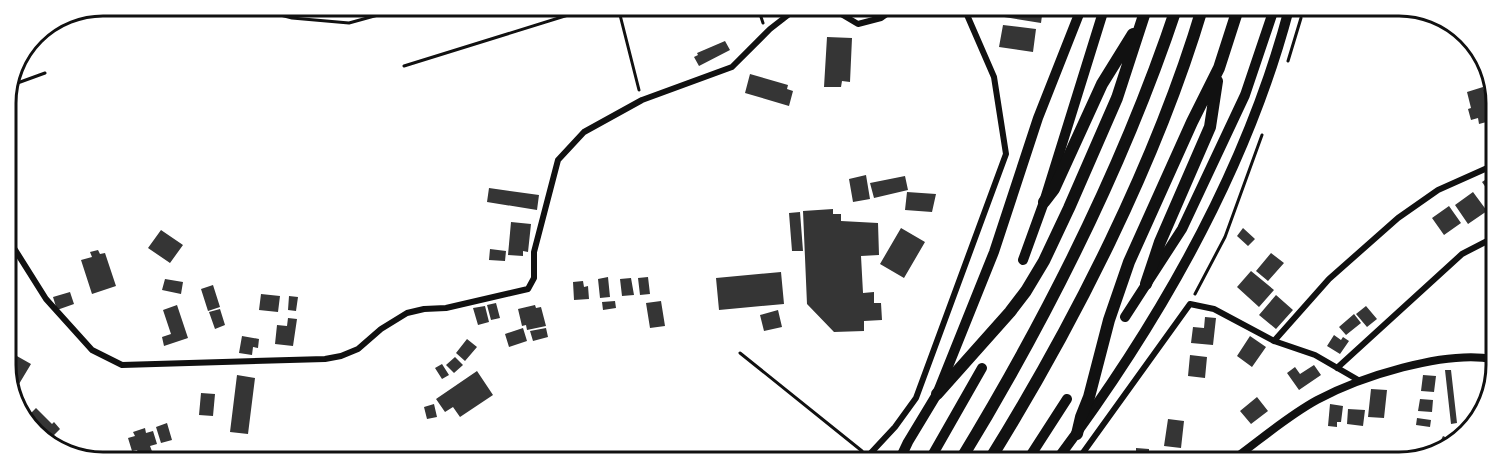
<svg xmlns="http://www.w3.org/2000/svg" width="1502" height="468" viewBox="0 0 1502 468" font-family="'PT Serif',serif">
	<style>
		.building { fill: #353535 }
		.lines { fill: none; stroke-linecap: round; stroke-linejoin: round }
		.path { stroke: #111; stroke-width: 3 }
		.minor { stroke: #111; stroke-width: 6 }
		.tertiary { stroke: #111; stroke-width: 8 }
		.trunk { stroke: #111; stroke-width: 10 }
		.motorway { stroke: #111; stroke-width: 12 }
		.rim { fill: none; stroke: #111; stroke-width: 3 }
	</style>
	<rect width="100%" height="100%" fill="#fff"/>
	<!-- building -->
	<path class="building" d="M999,8H1043L1041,23L998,16Z
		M1003,25L1036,29L1033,52L999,47Z
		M827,37L852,38L850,82L842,81L841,87H824Z
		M725,41L730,50L699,66L694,57L698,55L697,53Z
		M750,74L788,85L787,89L793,91L789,106L745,93Z
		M1483,87L1487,100L1494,98V120L1479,124L1478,118L1471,120L1468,109L1471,108L1467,92Z
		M1494,174V207L1485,195L1489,192L1482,182Z
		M866,175L870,199L853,202L849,179Z
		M905,176L908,190L874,198L870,183Z
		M489,188L539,195L537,210L487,202Z
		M907,192L936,194L932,212L905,210Z
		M1473,192L1487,211L1468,224L1455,205Z
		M1449,206L1461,223L1444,235L1432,218Z
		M833,209V214H841V221L878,223L879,255L861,256L863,293L874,292V303H881L882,320L864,321V331L834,332L807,304L803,211Z
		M800,212L803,251H792L789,213Z
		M511,222L531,224L528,252L523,251V256L508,255Z
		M901,228L925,242L904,278L880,264Z
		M1243,228L1255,239L1248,246L1237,236Z
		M161,230L183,245L170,263L148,248Z
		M490,249L506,251L505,261L489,260Z
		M98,250L100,254L105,253L116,286L92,294L81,260L92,257L90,252Z
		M1271,253L1284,263L1268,281L1256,271Z
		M1251,271L1274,290L1259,307L1237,287Z
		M781,272L784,304L719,310L716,278Z
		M608,277L610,297L600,298L598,279Z
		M648,277L650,294L640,295L638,278Z
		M631,278L634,295L622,296L620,279Z
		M165,279L183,282L181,294L162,290Z
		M583,281L584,287L588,286L589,299L574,300L573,282Z
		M213,285L220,307L208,311L201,289Z
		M70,292L74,304L57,310L53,297Z
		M261,294L280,296L278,312L259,310Z
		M1276,295L1293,310L1276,329L1259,315Z
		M289,296L298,297L296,311L288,310Z
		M615,301L616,308L603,310L602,302Z
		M661,301L665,326L650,328L646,303Z
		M496,303L500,318L491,320L487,305Z
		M177,305L188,338L164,346L162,337L171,334L163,310Z
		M535,305L536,308L541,307L546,326L527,330L526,325L522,326L518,309Z
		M485,306L489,322L478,325L473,308Z
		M1366,306L1377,319L1367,327L1356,314Z
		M220,309L225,325L215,329L209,312Z
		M778,310L782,327L764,331L760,315Z
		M1354,314L1361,323L1346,335L1339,327Z
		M1205,317L1216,318L1213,345L1191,343L1193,327L1204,328Z
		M288,318L297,319L293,346L275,344L277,325L287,326Z
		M523,328L527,341L509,347L505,334Z
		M546,328L548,337L533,341L530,331Z
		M1334,335L1341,340L1343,337L1349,341L1340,354L1327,346Z
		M242,336L259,339L258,348L253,347L252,355L239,353Z
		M1250,336L1266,347L1252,367L1237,356Z
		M467,339L477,347L465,361L456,353Z
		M8,351L31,364L19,384L13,380L11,383L8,381Z
		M1190,355L1207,357L1205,378L1188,376Z
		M455,357L463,365L454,373L446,365Z
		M442,364L449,375L442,379L435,368Z
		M1314,365L1321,375L1299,390L1287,373L1295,367L1300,374Z
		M1445,370H1451L1457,423L1451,424Z
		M477,371L493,395L460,417L453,407L445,412L436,399Z
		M237,375L255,378L248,434L230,432Z
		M1423,375L1436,376L1434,392L1421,391Z
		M1371,389L1387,390L1384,418L1368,417Z
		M201,393L215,394L213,416L199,415Z
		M1257,397L1268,411L1251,424L1240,411Z
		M1420,399L1433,400L1432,412L1418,411Z
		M434,404L437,417L427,419L424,407Z
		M1330,404L1343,406L1341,422H1337V427L1328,426Z
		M36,408L52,424L54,422L60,429L49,440L25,419Z
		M1348,409L1365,410L1363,426L1347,424Z
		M1417,418L1431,420L1430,427L1416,425Z
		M1168,419L1184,421L1181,448L1164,446Z
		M167,423L172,440L161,443L156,427Z
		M145,428L146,433L153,431L157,444L150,446L153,454L140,458L137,450L132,451L128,438L135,436L133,432Z
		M1443,436L1456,442L1439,449L1437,448Z
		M1136,448L1149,449V457H1162L1161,461H1136Z
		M473,454V460L442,459V455Z"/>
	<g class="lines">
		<!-- path -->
		<path class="path" d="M246,6L292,18L349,23L407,7
			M618,7L639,90
			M758,8L763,23
			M1288,61L1301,18
			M404,66L594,7
			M12,85L45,73
			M1195,294L1225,237L1262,135
			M740,353L862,451"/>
		<!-- minor -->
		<path class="minor" d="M831,8L858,24L881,18L895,8
			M7,237L46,299L92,350L122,365L325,359L341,356L358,349L381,329L407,313L424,309L446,308L528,289L534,278V252L558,160L584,132L642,100L732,67L770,29L797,8
			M1274,341L1329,279L1398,218L1438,190L1494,165
			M1337,368L1462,254L1493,238
			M868,461V456L895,427L916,398L1006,154L994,77L964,8
			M1077,461L1190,304L1214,309L1274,341L1315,355L1360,381"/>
		<!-- tertiary -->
		<path class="tertiary" d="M1231,461C1259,441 1286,417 1317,400C1360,377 1444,350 1493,359"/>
		<!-- trunk -->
		<path class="trunk" d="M1023,260L1044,202L1104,9
			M1125,317L1182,229L1245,95L1274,9
			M899,461L908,442L937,394L994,252L1038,118L1081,9
			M929,461L982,368
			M1027,461L1067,399
			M1056,461C1157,326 1246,173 1289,9"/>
		<!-- motorway -->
		<path class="motorway" d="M1044,202L1054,189L1102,84L1133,34
			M1146,284L1160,242L1210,127L1217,81
			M937,394L1010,312L1026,291L1044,261L1069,208L1117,98L1146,9
			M1077,434L1081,417L1089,397L1109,320L1129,262L1192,122L1219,68L1238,9
			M960,461C1047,318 1123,168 1176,9
			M989,461C1074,324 1156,163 1202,9"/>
	</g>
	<!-- crop -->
	<path d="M0 0H1502V468H0ZM103 16H1399A87 87 0 0 1 1486 103V365A87 87 0 0 1 1399 452H103A87 87 0 0 1 16 365V103A87 87 0 0 1 103 16Z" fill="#fff" fill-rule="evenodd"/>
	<path class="rim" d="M103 16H1399A87 87 0 0 1 1486 103V365A87 87 0 0 1 1399 452H103A87 87 0 0 1 16 365V103A87 87 0 0 1 103 16Z"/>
</svg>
